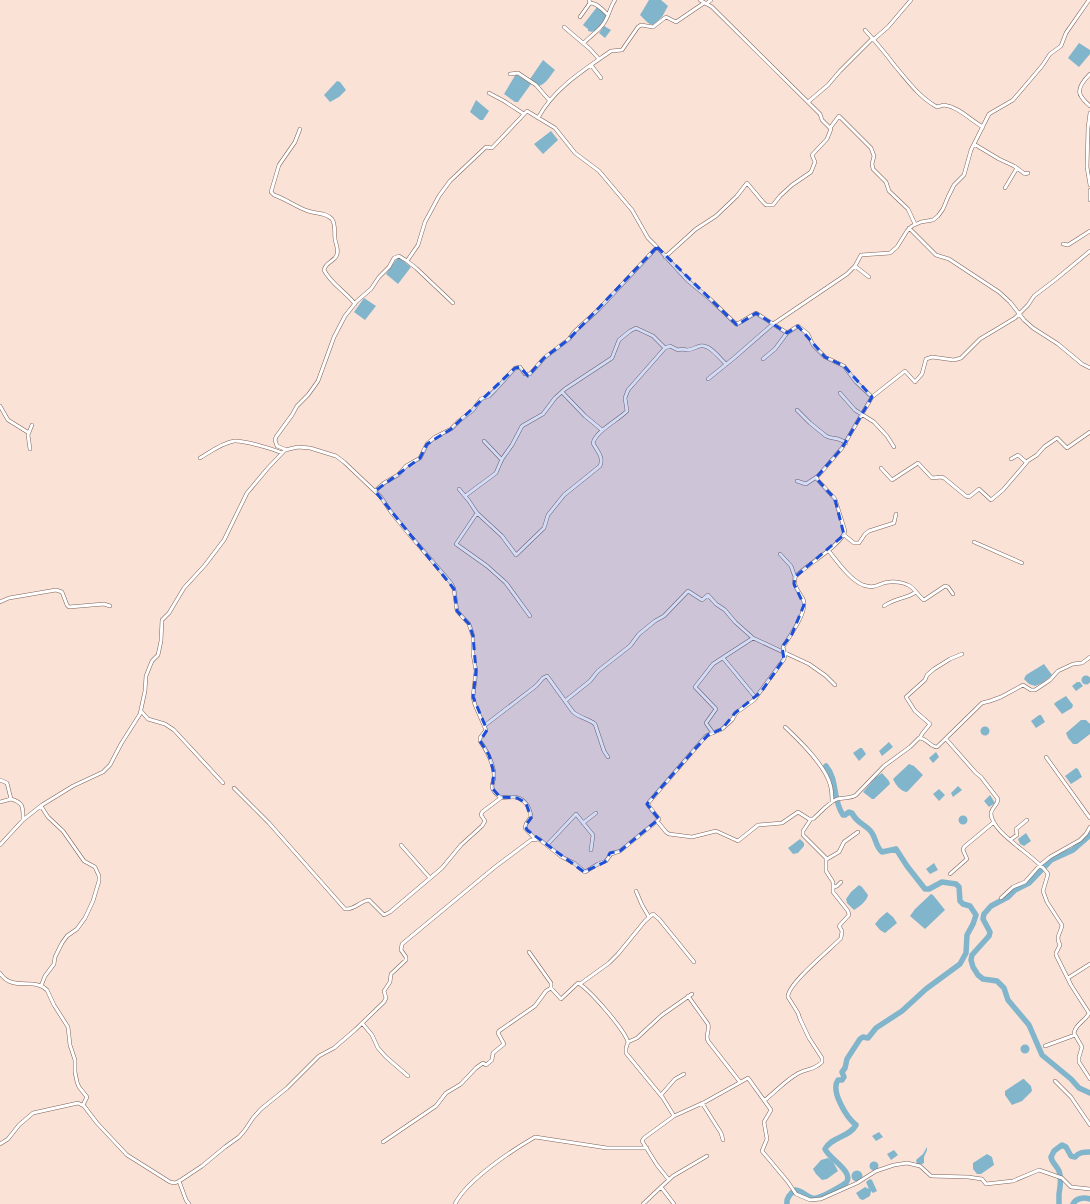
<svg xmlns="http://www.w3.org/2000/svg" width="1090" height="1204" viewBox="0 0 1090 1204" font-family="Helvetica,sans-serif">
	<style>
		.water { fill: #81b5cb }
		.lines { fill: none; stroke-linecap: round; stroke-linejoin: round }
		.river { stroke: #81b5cb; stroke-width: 5.5 }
		.minor-casing { stroke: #7d6257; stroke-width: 4 }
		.minor { stroke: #fff; stroke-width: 3 }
		.marked { fill: #1d4ed8; fill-opacity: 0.2; stroke: #1d4ed8; stroke-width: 3; stroke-dasharray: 8 5; stroke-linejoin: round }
	</style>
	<rect width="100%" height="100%" fill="#fbe2d7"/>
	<!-- water -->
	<path class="water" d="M649,0H661L668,6L662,17L653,25L648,23L640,15Z
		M597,7L600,8L607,16C603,23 598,35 588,31V29L583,25Z
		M604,26L611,30L605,38L599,33Z
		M1079,43L1090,50V54L1079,67L1068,58Z
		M543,60L555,70C550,76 546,84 539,86L530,79Z
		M516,74L531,84L518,102H515L504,94Z
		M337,81L340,82L346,90L339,97L330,102L324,95Z
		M476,100L489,111L483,120H480L470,112Z
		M551,131L558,140L543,154L534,144Z
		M398,257L411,267L398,284L386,274Z
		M364,298L376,306L365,320L354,312Z
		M1044,664L1052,675L1051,676L1042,683L1035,686L1029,684L1024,679L1026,675Z
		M1081.5 680a4.5 4.5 0 1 1 9 0a4.5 4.5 0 1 1-9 0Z
		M1077,682H1080L1083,686L1076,691L1072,686Z
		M1066,696L1073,705L1072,708L1062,714L1054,704L1056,702Z
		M1039,715H1041L1045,722L1036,728L1031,721Z
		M1081,720H1086L1090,724V734L1077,744H1073L1068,738L1066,733Z
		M980.5 731a4.5 4.5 0 1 1 9 0a4.5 4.5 0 1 1-9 0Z
		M889,742L893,747L882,756L879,751Z
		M860,748H862L866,754L859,761L853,753Z
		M936,752L939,757L933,763L929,758Z
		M909,764L914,766L923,775L907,792C900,791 896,785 893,779Z
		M1076,768L1078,769L1082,777L1071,784L1065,776Z
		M882,773L889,781L890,784L874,799H872L863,792L876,777Z
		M958,786L962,790L953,797L951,793Z
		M939,789L945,795L939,801L933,794Z
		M990,795L995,803L989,807L984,801Z
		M958.5 820a4.5 4.5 0 1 1 9 0a4.5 4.5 0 1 1-9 0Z
		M1026,833L1031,841L1024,846L1020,844L1018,839Z
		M800,839L804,843V846L798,853L793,854L788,848Z
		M934,863L938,870L930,874L926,869Z
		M859,885L862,887L868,895C867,901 859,907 854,910L847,903L846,899L851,892Z
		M931,894L933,895L945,910L925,929L910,916L915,909Z
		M887,912L893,917L897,923L885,933L880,930L875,924L879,919Z
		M1020.5 1049a4.5 4.5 0 1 1 9 0a4.5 4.5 0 1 1-9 0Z
		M1023,1079H1024L1031,1086L1032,1091L1022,1101L1012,1105L1005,1095V1091Z
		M879,1132L883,1137L876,1141L872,1136Z
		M927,1147V1150L924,1157V1163L920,1165L917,1164L916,1160L923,1154Z
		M894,1150L898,1155L891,1160L887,1154Z
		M987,1154L992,1157L994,1165L981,1174H977L973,1169V1163Z
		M828,1158L833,1162L838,1171L827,1179L822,1180L816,1174L813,1169L821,1160Z
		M869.5 1166a4.5 4.5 0 1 1 9 0a4.5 4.5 0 1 1-9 0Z
		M851.5 1176a5.5 5.5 0 1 1 11 0a5.5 5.5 0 1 1-11 0Z
		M870,1179L872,1180L877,1191L873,1193L871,1191L870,1196L863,1200L860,1199L856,1193L865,1187L869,1189L866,1182Z"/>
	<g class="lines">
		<!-- river -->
		<path class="river" d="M1090,835L1073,850L1051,860L1029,883L1015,890L1008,897L991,906L984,914L983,919L990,932L989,936L972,955L971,960L973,967L978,975L983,979L997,981L1004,988L1008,1000L1029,1025L1042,1055L1071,1079L1079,1088L1090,1093
			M787,1204C786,1198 791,1193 795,1190C801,1190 806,1196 812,1198C819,1200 839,1187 846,1183C855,1172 829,1159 825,1149C831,1137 850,1137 856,1125C847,1118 830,1091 838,1080H842L844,1077L842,1072L845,1068L847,1059L860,1039L863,1037L868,1038L876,1028L902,1011L926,989L960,964L966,953L967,935L973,924L976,915L970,906L963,904L960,901L959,887L956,884L942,882L929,889H925L907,866L896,849L882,852C876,847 876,839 872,833C867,825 857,824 852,813L849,812L845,815H843C832,799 838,780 826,766
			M1059,1204C1059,1201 1059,1197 1059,1194C1060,1187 1062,1179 1059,1171C1057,1166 1052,1163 1051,1157L1054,1151L1062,1145L1066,1147L1071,1156L1075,1157C1079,1152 1084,1152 1090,1152
			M1073,1204C1076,1198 1084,1197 1090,1199"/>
		<defs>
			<path id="minor" d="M590,3C597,3 603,10 608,15
				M706,4L711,0
				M580,17L590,3L589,0
				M564,27L590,49L599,59
				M865,30C875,41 886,54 895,66C908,81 919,97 937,107L944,105C959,107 970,120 983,127
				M873,40L888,27L911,0
				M584,43C590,36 599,31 604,23C609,16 610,7 615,0
				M591,65L601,78
				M510,74L518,73L536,85L549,100
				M1090,74C1085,79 1076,89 1081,96C1083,100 1087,103 1090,106
				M489,93L504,101L524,114
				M808,102L828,85L840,71L872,39
				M1090,113L1088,128L1087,167L1090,185
				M538,118C554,88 584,70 611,51L622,50L638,27L641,25L653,27L666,17L676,22L704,3
				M830,128L839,116L871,148L874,156L872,164L873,169L886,182L889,191L908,209L915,224
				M300,129L295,142L279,165L271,192L274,195C286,199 296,207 308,211C317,214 325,212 332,219C336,225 334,232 335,239C336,245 340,252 335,258C331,262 325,264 324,270C331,284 345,291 355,304
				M974,144L999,159L1014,166L1025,174L1028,173
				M1005,188L1017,168
				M1090,190V200
				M909,228L936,255L949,259L999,292L1010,302L1024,320L1033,328L1058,344L1082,364L1090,368
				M1063,244L1068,245L1090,231
				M665,257L696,229L716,216L737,196L747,183L763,202L766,205H773L780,196L792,185L811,172L815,162L812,155L827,139L831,129L822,120L820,114L712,7L700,0
				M407,261L416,268L453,303
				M855,266L869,277
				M763,359L775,349L787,333L798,326L808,334L813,345L825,357L844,366L856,382L872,397
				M708,379L734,358L773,324L847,274L855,266L861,255L890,253L897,247L907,231L912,226L921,222L933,220L938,216L943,209L948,197L954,185L964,175L971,150L989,114L1013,100L1042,66L1050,54L1061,46L1066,33L1089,0
				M562,392L585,416L602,430
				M840,393L855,410L874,422L887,436L894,447
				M0,406L8,420L29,433
				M797,410L810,423L826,436C833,440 837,436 846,443
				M862,414L872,397L905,371L915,382L922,374L926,359L932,357L954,360L961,358L980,339L1015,318L1028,305L1034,296L1055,280L1090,251
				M484,441L502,460
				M30,449L28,435L32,425
				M287,450L277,446L275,440L276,437L292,415L297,406L308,395L318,381L334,337L345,316L357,301L371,289L379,277L389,267L394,258L399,256L407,261L418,245L425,222L439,196L450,181L486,147L492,148L527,111L555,128L575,153L599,171L632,210L648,238L655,245L687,280L710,299L736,324L739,323L756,313L787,333
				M200,458C210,452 222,443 234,441C243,440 273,449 282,453
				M1011,459L1018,455L1026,462L1037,455L1044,447L1057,438L1067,448L1090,432
				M881,468L892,480L918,463L932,478L941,477L944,478L966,496L969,497L979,489L991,500L1003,490L1027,462
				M797,481L806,484L818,476L842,448L862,414
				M459,489L469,501L477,513L502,536L516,555L544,528L548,515L564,495L600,466C604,457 597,451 593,443C596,431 617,421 627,411L625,398L628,390L665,348L670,346L678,350C681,349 683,349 687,350C691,350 696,347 700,346C710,344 719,358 726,364
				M375,491L384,483L398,475L406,466L420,458L427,444L435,437L451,429L459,421L473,410L481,399L489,396L495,390L515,368L520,367L525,374H530L544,358L569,339L574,332L599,309L657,247
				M465,496L496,473L502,459L512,445L522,426L543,414L555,398L565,389L612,358L619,340L630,331L636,328L653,336L665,348
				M477,513L456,544L487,566L506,583L530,616
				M844,535L854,543H859L865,534L869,531L894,523L896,514
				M974,542L1022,563
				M828,550C837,561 850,580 863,585C878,590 878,582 890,582C895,581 904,583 908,585C915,588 918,596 924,600L945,586L948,587L953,594
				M780,554L791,566L795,577
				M0,602L9,598L56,590L62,592L67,605L69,607L104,604L110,606
				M884,606C895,598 906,599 916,592
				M723,658L756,698
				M565,701L590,681L598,671L630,646L639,634L655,621L664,616L688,591L702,600L708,595L716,604L725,610L735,622L753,638L809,664L826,676L835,685
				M141,711L148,719L165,724L174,730L223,783
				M484,726L536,686L543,678L547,676L573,712C580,718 589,719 595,724L604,751L608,757
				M785,727C800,741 824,764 830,784C832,790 832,796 832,802
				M713,733L706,723L716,709L695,687L713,664L753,638
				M920,738L922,734L930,724L915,711L906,697L925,680L927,675L934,669L950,659L962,654
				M946,739L976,773L981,777L998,799C998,805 992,807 991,813C990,833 1038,857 1048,874L1043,891L1047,902L1062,925C1061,934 1055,935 1060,945L1056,953V955L1071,985L1089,1013C1086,1021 1076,1023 1074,1033L1082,1047L1079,1057V1062L1090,1079
				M1046,757L1090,818
				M0,780L7,783L11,799C24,803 23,807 23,820
				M234,788L269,823L345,909C355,910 360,901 369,900L384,915L390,912L442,868L461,845L482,826L485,821L481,815L482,812L502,797
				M0,802L11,799
				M657,821L659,819L648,805L649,802L706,736L710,734L722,729L732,720L736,713L754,700L784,659L785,655L783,647C789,637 809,610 803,599C799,591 793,587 795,577C806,565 842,545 845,531L835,499L816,478
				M583,823L596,813
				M1010,840L1017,835L1016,829L1027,820
				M0,845L23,820L42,805L73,786L103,772L110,765L121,744L140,714L145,691L146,676L152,661L158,655L161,641L162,620L169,613L184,588L205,565L224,540L247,493L268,468L285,450L298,447L310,448L336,456L344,462L381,497L391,512L409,534L451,583L454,589L457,611L469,624L473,636V654L476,671L473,697L475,705L486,730L480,738V741C487,751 493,761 494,774C495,784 486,786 500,797C504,798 508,797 513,797C524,797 530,807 531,817L526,824L525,828L535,839
				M401,845L430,878
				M547,845L576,814L593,835L591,850
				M827,859L839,852L844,842L858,832
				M950,874L967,859L963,850L964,847L994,822
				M834,887L837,886L841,882
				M636,891L642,905L649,917
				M1001,898L1013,887L1025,882L1040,865L1050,857L1080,840L1086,834L1090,827
				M529,952L551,983V988
				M0,973C12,992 34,977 47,990L54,1005L68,1027L70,1045L75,1060V1072L77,1082L79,1087L87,1097L83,1105
				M1068,978L1090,964
				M580,984L609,963L618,954L645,921L653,914L659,919L694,962
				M41,986L45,976L54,964L55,957L62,943L67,936L77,929L85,918L93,901L99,881V876L95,867L84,861L63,831L48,817L41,806
				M688,996L708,1024C710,1030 705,1035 708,1041L740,1082
				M362,1023L372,1035L378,1048L386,1057L408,1076
				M628,1042L637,1038L662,1015L692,994
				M1045,1046L1075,1035
				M1055,1081L1071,1097L1090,1125
				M661,1095L675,1079L684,1074
				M765,1100C775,1092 785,1081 797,1074C805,1069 815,1070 822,1062V1058L809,1038L800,1019L798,1013L788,997C787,984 831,949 841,938L842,931L839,926L849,915L848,911L833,892V882L826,871V858L803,835V831L811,819
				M702,1103L721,1133L723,1140
				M383,1142L436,1106L446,1093L461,1084L476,1068L483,1063L486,1065L492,1060L493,1053L504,1044L498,1033L499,1031L535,1006L546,991L551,988L561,999L578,983C590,990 624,1029 628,1042L626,1048V1053L663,1098L674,1116
				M0,1144L8,1139L19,1125L33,1113L78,1103L84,1106L97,1123L127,1155L170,1182L175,1183L181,1180L202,1166L225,1147L239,1137L245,1130L253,1118L261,1109L287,1088L319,1056L334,1048L355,1030L384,1002L386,998L384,991L390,982L391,974L406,960V957L401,950L402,944L495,867L531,840L539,839L562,857L574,863L585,872L598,864L606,861L611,854L620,851L657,821L666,832L669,834L692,837L716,831L738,841L758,825L782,823L798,812L809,819H813C820,813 828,803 837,799C844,797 850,799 856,795L884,766L910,747L919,738C927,738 930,747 937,747L982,703L990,701L1001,697L1023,685L1031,690H1035L1050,680L1058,671L1073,664L1082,663L1090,657
				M669,1180L657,1165L642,1141L644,1138L674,1116L705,1102L748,1078L771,1110L764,1122L767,1139L762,1151L788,1182L796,1194L810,1200L821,1199L857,1183L876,1171L894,1165L907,1163L920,1166L931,1176L968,1177L982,1179L986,1184L1013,1181L1039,1170L1062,1178L1071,1187L1090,1189
				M179,1181L186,1200L189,1204
				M455,1204C467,1180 511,1151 535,1137L607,1148H647
				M643,1204L661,1187
				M674,1204L661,1187L673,1176L707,1156"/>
		</defs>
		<!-- minor casing -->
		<use href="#minor" class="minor-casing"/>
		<!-- minor -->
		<use href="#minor" class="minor"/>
	</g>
	<!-- marked area -->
	<path class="marked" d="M657,247L737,325L756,313L787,333L798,326L825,357L844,366L872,397L842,448L816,478L835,499L844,535L795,577L794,584L804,605L792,634L782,647L784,659L761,692L735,713L722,729L708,735L694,750L647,804L659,819L620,851L610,853L605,862L584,872L527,830L525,826L531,818L526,803L517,798L500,797L492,788L494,773L489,755L480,741L487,730L473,697L476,671L473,636L469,624L457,611L454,589L375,491L420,458L427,444L451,429L515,368L520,367L528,376L544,358L569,339Z"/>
</svg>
